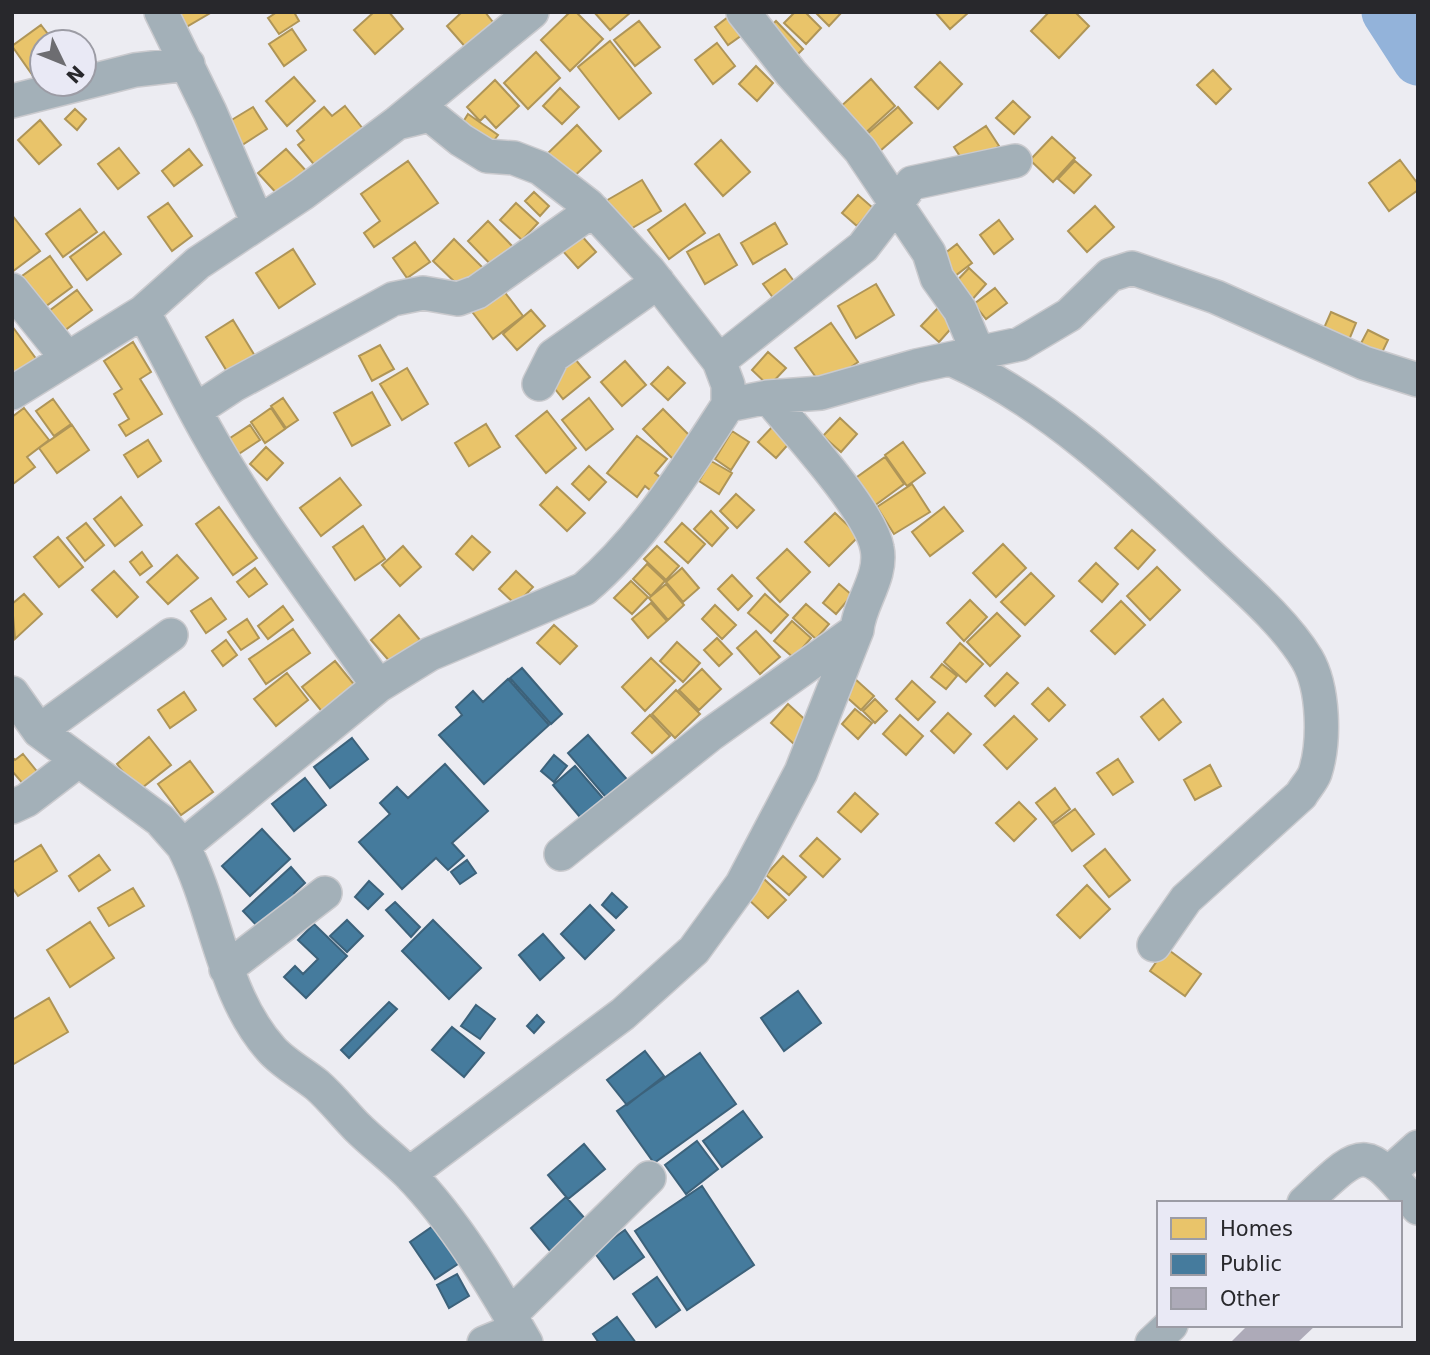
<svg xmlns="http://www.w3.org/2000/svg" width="1430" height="1355" viewBox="0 0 1430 1355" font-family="'DejaVu Sans',sans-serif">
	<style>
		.homes { fill: #e9c46a; stroke: #af9557; stroke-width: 2 }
		.public { fill: #457b9d; stroke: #3c627b; stroke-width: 2 }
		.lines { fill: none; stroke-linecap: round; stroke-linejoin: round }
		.river { stroke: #93b3da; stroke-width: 51 }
		.building { fill: #adaab8 }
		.minor-casing { stroke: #cacace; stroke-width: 36 }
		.minor { stroke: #a3b0b8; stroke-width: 33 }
	</style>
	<rect width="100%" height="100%" fill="#ececf2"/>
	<!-- homes -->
	<path class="homes" d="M171,12H212L181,30Z
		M277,12H294L299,21L279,34L268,18Z
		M374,12H389L403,29L375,54L354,30Z
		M462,12H485L496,26L468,50L447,26Z
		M570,12H576L603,39L570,71L541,40Z
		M594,12H631L610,30Z
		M795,12H805L821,28L806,44L784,23Z
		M815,12H842L829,26Z
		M935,12H969L950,29Z
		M1049,12H1075L1089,26L1059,58L1031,31Z
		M732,14L745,33L728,45L715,27Z
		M639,21L660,47L635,66L614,40Z
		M776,21L803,49L791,61L764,33Z
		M41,25L54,42H42V80L38,83L12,46Z
		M292,29L306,50L284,66L269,44Z
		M610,41L651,93L619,119L578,67Z
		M717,43L735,66L713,84L695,60Z
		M536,52L560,78L528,109L504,83Z
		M940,62L962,84L938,109L915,87Z
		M756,66L773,83L757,101L739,84Z
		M1213,70L1231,89L1216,104L1197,85Z
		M294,77L315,101L287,126L266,101Z
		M871,79L895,106L862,136L838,109Z
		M495,80L519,106L496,128L485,116L480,121L467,107Z
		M560,88L579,107L562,124L543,106Z
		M1013,101L1030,117L1014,134L996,118Z
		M345,106L367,134L321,173L298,145L304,140L297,131L324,107L332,116Z
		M253,107L267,129L239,147L225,124Z
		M898,107L912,123L880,151L866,135Z
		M75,109L86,119L77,130L65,119Z
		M468,114L498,135L489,147L460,127Z
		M40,120L61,145L39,164L18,140Z
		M577,125L601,151L568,182L544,157Z
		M986,126L999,146L967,167L954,147Z
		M1052,137L1075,158L1053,182L1030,160Z
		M721,140L750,172L723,196L695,164Z
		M119,148L139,173L118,189L98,164Z
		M189,149L202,165L174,186L162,171Z
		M286,149L308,173L280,197L258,173Z
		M1400,160L1418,184V190L1389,211L1369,183Z
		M408,161L438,203L374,247L364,233L380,221L361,194Z
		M1075,161L1091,175L1074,193L1058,179Z
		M642,180L661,211L622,234L604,202Z
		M534,192L549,206L540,216L525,201Z
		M858,195L873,208L857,226L842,213Z
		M168,203L192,236L172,251L148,217Z
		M516,203L538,223L522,240L500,220Z
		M685,204L705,233L669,259L648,230Z
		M1095,206L1114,227L1087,252L1068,231Z
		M80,209L97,232L63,257L46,234Z
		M12,215L40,251L12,272Z
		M999,220L1013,239L994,254L980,235Z
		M488,221L515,249L495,269L468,241Z
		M775,223L787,244L753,264L741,243Z
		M104,232L121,254L87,280L70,257Z
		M580,234L596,252L578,268L562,250Z
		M719,234L737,265L705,284L687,252Z
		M454,239L483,268L462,289L433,261Z
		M415,242L430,262L407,278L393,258Z
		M957,244L972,263L951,279L936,260Z
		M293,249L315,284L279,308L256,273Z
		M50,256L72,287L38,312L15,281Z
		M969,268L986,284L970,302L952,286Z
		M785,269L801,291L779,306L763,284Z
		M876,284L894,315L856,338L838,306Z
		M500,286L523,316L493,339L470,309Z
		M995,288L1007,303L986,319L974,304Z
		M77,290L92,310L64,331L49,311Z
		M938,308L955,324L939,342L921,326Z
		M531,310L545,326L517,350L503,334Z
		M1331,312L1356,323L1349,340L1324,328Z
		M233,320L255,356L228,373L206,337Z
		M831,323L858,362L823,387L795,348Z
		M12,326L37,360L12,378Z
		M1368,330L1388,340L1379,359L1358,349Z
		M133,342L151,372L140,379L162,414L126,436L119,425L129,419L114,394L122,389L104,361Z
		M380,345L394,369L372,381L359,356Z
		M768,352L786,368L769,386L752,370Z
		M575,359L590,377L563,399L548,380Z
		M625,361L646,385L622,406L601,382Z
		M668,367L685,383L668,400L651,384Z
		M407,368L428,404L402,420L380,384Z
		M372,392L390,425L352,446L334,413Z
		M283,398L298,420L286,428L271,406Z
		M589,398L613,429L586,450L562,420Z
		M53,399L71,424L54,436L36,411Z
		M24,408L49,440L27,457L35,467L13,484L12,417Z
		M271,408L285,429L265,443L251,422Z
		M663,409L694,440L674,460L643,429Z
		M547,411L576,448L546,473L516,436Z
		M840,418L857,434L841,452L823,436Z
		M486,424L500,447L469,466L455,443Z
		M775,424L792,440L776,458L758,442Z
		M72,425L89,450L57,473L39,448Z
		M250,425L260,440L234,457L224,442Z
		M732,431L749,442L731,470L715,459Z
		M637,436L667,459L655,473L666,482L656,495L645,486L637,497L607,473Z
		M148,440L161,461L138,477L124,455Z
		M903,442L925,473L907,486L885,455Z
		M266,447L283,463L267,480L250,464Z
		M885,457L904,484L870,509L850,482Z
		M711,461L732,473L719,494L699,481Z
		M589,466L606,482L589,500L572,484Z
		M340,478L361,505L321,536L300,508Z
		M912,484L930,512L894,534L877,507Z
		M557,487L585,513L567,531L540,505Z
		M736,494L754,510L737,528L720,511Z
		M121,497L142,525L115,546L94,519Z
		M219,507L257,558L233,575L196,524Z
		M944,507L963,531L930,556L912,532Z
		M711,511L728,528L712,546L694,529Z
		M835,513L859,536L829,566L805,542Z
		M86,523L104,545L85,561L67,538Z
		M682,523L705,544L688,563L665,542Z
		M363,526L385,559L355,580L333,547Z
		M1132,530L1155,550L1138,569L1115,548Z
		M472,536L490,552L473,570L456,554Z
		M58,537L83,567L59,587L34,557Z
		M1003,544L1026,568L996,597L973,573Z
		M403,546L421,567L400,586L382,565Z
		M657,546L679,566L666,580L644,559Z
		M787,549L810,572L780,602L757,578Z
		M142,552L152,566L140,575L130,562Z
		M177,555L198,578L168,604L147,582Z
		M1096,563L1118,584L1102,602L1079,581Z
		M647,564L665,581L651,596L633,579Z
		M1157,567L1180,590L1150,620L1127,596Z
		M255,568L267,584L249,597L237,582Z
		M682,568L699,588L683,602L666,582Z
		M114,571L138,597L117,617L92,590Z
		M516,571L533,587L516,605L499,589Z
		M1031,573L1054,596L1025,625L1001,602Z
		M732,575L752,596L738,610L718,589Z
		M631,581L648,597L632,614L614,598Z
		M666,584L684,605L668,620L649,598Z
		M839,584L852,595L836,614L823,603Z
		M24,594L42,614L15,639L12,604Z
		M765,594L788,615L771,633L748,613Z
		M211,598L226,619L206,633L191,611Z
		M970,600L987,617L964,641L947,623Z
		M1121,601L1145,625L1115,654L1091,631Z
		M651,603L667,621L648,638L632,619Z
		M806,604L829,624L816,639L793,618Z
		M715,605L736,625L722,639L702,619Z
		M283,606L293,620L268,639L258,626Z
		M997,613L1020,636L990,666L967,642Z
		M399,615L420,640L392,664L371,640Z
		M247,619L259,638L241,650L228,632Z
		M792,621L811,638L794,658L774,641Z
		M554,625L577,646L560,664L537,643Z
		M293,629L310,653L266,684L249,659Z
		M756,631L780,657L760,674L737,648Z
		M717,638L732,654L719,666L704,650Z
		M226,640L237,655L223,666L212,651Z
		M677,642L700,663L683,682L660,661Z
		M960,643L983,664L966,682L944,662Z
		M651,658L675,681L645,711L622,687Z
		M335,661L357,688L324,714L302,687Z
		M942,664L957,676L946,689L931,677Z
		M702,669L721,689L699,710L679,690Z
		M287,673L308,700L276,726L254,699Z
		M1007,673L1018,683L995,706L985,696Z
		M854,678L874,696L861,710L841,692Z
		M912,681L935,702L918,720L896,699Z
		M1048,688L1065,705L1049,721L1032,704Z
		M676,690L700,714L675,738L652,714Z
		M184,692L196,710L170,728L158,710Z
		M875,699L887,711L875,723L863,711Z
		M1163,699L1181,722L1159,740L1141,717Z
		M788,704L811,725L794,744L771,723Z
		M855,709L872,723L858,739L842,724Z
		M948,713L971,734L954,753L931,731Z
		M650,715L670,736L652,753L632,733Z
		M900,715L923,736L906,755L883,734Z
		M1014,716L1037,739L1007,769L984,745Z
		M149,737L171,765L138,791L117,764Z
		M23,754L39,774L24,785L12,771V757L15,760Z
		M1118,759L1133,782L1113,795L1097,773Z
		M190,761L213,792L181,815L158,784Z
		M1210,765L1221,786L1195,800L1184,780Z
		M1055,788L1070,809L1052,823L1036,803Z
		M855,793L878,814L861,832L838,812Z
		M1019,802L1036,819L1014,841L996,823Z
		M1075,809L1094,834L1072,851L1053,825Z
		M817,838L840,859L823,877L800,856Z
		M41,845L57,871L18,896L12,887V863Z
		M1105,849L1130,880L1109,897L1084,866Z
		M99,855L110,870L79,891L69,876Z
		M783,856L806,877L789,895L766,875Z
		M763,878L786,900L768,918L746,897Z
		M1087,885L1110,909L1080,938L1057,915Z
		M133,888L144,906L109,926L98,908Z
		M90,922L114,958L70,987L47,950Z
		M1166,948L1201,974L1185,996L1150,971Z
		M49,998L68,1032L12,1065V1020Z"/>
	<!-- public -->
	<path class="public" d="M522,668L562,714L551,724L510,678Z
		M508,679L549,725L484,784L439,735L462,715L456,707L473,691L483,702Z
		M588,735L631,784L610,802L568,753Z
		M352,738L368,759L330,788L314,767Z
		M554,755L567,766L554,782L541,771Z
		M445,764L488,811L452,843L464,856L448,870L436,858L402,889L359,842L390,814L380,803L397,787L408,798Z
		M575,766L608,804L585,823L553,785Z
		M305,778L326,805L294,831L272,804Z
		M262,829L290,859L250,896L222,866Z
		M467,860L476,873L460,884L451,872Z
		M291,867L305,883L294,893L300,899L258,927L243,911Z
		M369,881L383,894L368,909L355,897Z
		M612,893L627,907L616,918L602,905Z
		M395,902L420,927L411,937L386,910Z
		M590,905L614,930L585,959L561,934Z
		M347,920L363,936L347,952L330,936Z
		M433,920L481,968L449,999L402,951Z
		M314,924L347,956L306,998L284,977L295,966L303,974L318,959L298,940Z
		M543,934L564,958L540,980L519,955Z
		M798,991L821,1023L784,1051L761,1018Z
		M389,1002L397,1009L349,1058L341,1050Z
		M476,1005L495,1019L480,1039L461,1026Z
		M537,1015L544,1022L534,1033L527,1026Z
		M452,1027L484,1053L464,1077L432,1050Z
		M645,1051L664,1076L627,1105L607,1080Z
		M700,1053L736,1104L654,1163L617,1111Z
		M743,1111L762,1137L722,1167L703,1141Z
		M697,1141L718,1169L686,1194L665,1165Z
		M584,1144L605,1169L568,1199L548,1175Z
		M702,1186L754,1265L687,1310L635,1231Z
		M566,1197L587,1221L551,1252L531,1228Z
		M436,1224L461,1262L435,1279L410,1242Z
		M625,1230L644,1257L614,1279L594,1252Z
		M457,1274L469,1296L449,1308L437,1285Z
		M657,1277L680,1310L656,1327L633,1294Z
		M617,1317L636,1343H599L593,1334Z"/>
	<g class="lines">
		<!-- river -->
		<path class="river" d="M1387,12L1418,60"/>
	</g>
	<!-- building -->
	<path class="building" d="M1248,1325H1316L1297,1343H1230Z"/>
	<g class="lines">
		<defs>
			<path id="minor" d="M161,12L210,112L258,223
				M743,12L791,73L860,150L929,253L937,278L960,310L979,355
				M12,101L135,70L188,64
				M397,123L430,115L461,140L487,156L514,158L540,168L588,205L649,271L719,361L728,385V405
				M12,290L67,358
				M143,312C166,352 185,394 208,434C257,522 321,603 378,686
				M953,360C1052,404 1139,489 1217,562C1247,590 1286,624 1307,659C1324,688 1325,742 1315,773C1312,781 1305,788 1301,795L1186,899L1154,945
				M719,361L863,247L912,183L1015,161
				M539,384L553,356L658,282
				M12,393L143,312L198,263L302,194L397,123L532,12
				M196,410L234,385L393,299L423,293L458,299L477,292L593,210
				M12,693L39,731L160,820L183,846
				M39,731L171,635
				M12,807L27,800L78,761
				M561,854L711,734L857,630
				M226,969L325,893
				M1389,1173L1418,1147
				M409,1174L623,1014L694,950L742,884L801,772L857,630C859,603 883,577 877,548C871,512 794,428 768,397
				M1304,1203C1363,1148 1364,1141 1418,1208
				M511,1314L649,1178
				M484,1343L518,1329
				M526,1343C493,1285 456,1222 408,1173C392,1157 373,1143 357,1127C344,1114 332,1098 317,1085C302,1073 283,1063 271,1049C221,993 217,911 183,846L378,686L430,654L584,589C643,539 686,470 728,405L768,397L821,393L916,366L1020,344L1069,315L1110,275L1132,268L1216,297L1364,363L1418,380
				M1152,1343L1171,1325"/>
		</defs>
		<!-- minor casing -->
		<use href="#minor" class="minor-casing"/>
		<!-- minor -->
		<use href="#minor" class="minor"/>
	</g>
	<!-- border -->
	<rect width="1430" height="1355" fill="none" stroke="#28282c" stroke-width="28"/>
	<!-- legend -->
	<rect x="1157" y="1201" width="245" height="126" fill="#e9e9f5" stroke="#9c9ca5" stroke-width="2"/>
	<rect x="1171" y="1218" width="35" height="21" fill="#e9c46a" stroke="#9c9ca5" stroke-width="2"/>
	<text x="1220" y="1236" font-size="21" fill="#28282c">Homes</text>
	<rect x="1171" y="1254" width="35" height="21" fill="#457b9d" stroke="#9c9ca5" stroke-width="2"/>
	<text x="1220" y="1271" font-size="21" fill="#28282c">Public</text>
	<rect x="1171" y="1288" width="35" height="21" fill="#adaab8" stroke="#9c9ca5" stroke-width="2"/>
	<text x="1220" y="1306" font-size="21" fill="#28282c">Other</text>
	<!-- north arrow -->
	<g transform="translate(63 63) rotate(133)"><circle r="33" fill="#e9e9f5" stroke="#9c9ca5" stroke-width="2"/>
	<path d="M0-5L12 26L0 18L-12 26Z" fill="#6d6d71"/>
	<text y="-10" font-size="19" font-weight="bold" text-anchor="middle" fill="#28282c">N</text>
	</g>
</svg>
